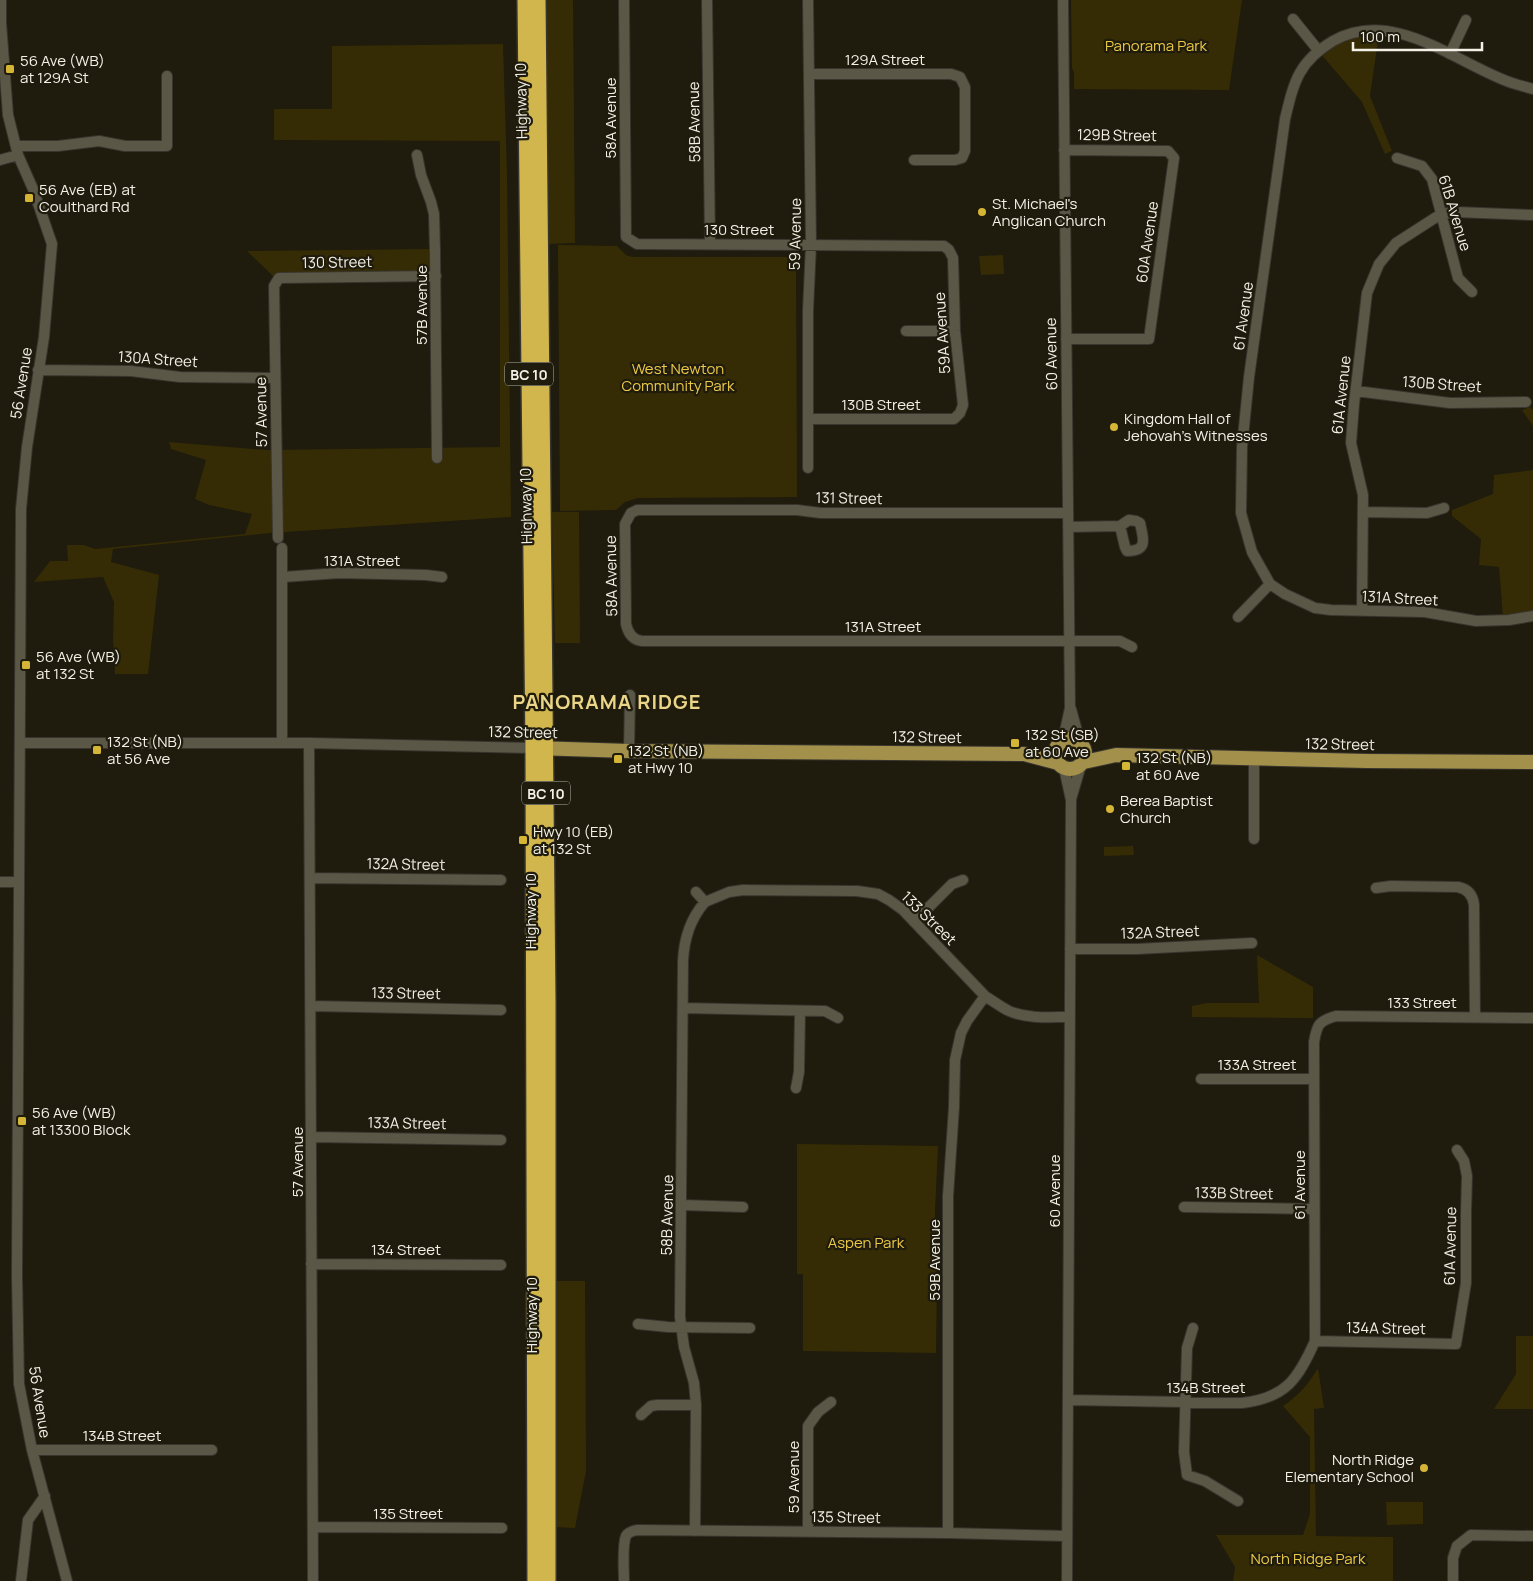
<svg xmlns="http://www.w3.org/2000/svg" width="1533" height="1581" viewBox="0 0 1533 1581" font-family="Manrope,sans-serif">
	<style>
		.green { fill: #352c05 }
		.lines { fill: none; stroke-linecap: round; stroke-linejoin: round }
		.minor-casing { stroke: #38352e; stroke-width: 12 }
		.major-casing { stroke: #38352e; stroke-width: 16 }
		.highway-casing { stroke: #38352e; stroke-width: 18 }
		.minor { stroke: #5b5747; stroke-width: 10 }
		.major { stroke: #a2904b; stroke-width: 14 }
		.highway { stroke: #d1b64d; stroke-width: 15 }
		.poi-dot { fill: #d5b535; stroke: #1f1b0d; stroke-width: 2 }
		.labels { text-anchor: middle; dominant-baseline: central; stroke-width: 4.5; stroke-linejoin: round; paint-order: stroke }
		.shield { fill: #1f1b0d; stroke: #b3b1a6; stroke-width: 1 }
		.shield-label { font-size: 14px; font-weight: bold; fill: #f3f1e7 }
		.park-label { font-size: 15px; fill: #ecca45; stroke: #1f1b0d }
		.street-label { font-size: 15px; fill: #f3f1e7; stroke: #1f1b0d }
		.poi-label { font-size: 15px; fill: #f3f1e7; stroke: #1f1b0d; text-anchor: start }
		.district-label { font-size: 20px; font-weight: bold; letter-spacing: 1px; fill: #ebd688; stroke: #1f1b0d }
	</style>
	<rect width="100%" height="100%" fill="#1f1b0d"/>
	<!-- green -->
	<path class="green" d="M545,0H573L575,243L547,244Z
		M1071,0H1242L1229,90L1074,89V73L1072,68Z
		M1379,34L1370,96L1392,151L1385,154L1362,102L1320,53L1339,41Z
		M503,44L507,174L511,517L270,533L113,549L111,562L159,575L148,674H115L113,638L114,602L103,577L34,582L50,561H68L67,545H84L95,549L245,534L252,514L209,505L195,499L206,460L171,449L169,442L266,450L500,447V141L274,140V109H332V46Z
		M558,245L617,246L626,255L632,257H796L797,497L638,498L625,502L616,510L560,511Z
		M432,249V274L422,276H273L247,251Z
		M1003,255L1004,274L981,275L979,256Z
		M1530,407L1533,410V426L1522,410Z
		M1533,470V614L1503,618L1499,567L1479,565L1481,539L1452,516V510L1493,494L1494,475Z
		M552,512H579L580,643H555Z
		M1133,846L1134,855L1104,856V847Z
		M1257,955L1313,987V1018L1192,1017V1006L1207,1003H1259Z
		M797,1144L938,1146L935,1211L937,1276L936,1353L803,1351V1274H797Z
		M554,1281H585L586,1471L575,1528L553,1527Z
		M1516,1336H1533V1409H1494L1516,1374Z
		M1318,1368L1324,1408L1314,1409L1316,1536L1393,1537V1581H1233L1235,1567L1216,1535H1303L1310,1514V1437L1283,1406C1298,1396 1309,1384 1318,1368Z
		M1386,1502H1423V1524L1387,1525Z"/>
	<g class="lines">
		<defs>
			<path id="minor" d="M1,0V23L8,115L18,155L33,189L52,244L44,337L27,447L21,509L17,1276L19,1384L32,1450L67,1581
				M624,0L626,237L637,244L944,246L949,250L953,258L955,331L963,405L960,413L954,419H808
				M707,0L710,244
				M1063,0L1070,708L1063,740
				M1293,19L1318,50
				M1450,54L1466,20
				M809,74H951L960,77L965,87V151L962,158L955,160H914
				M1533,89C1523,86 1513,84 1504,80C1451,59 1391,8 1333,41C1298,62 1294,82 1285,119L1249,377L1242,447L1241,513L1252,552L1270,584L1285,594L1315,608L1331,610L1425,612L1476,621L1509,620L1533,616
				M16,146H58L99,141L125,146H167V76
				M1064,150L1168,151L1174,158L1149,339H1066
				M417,155L421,175L431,202L434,214L435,252L437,458
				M1397,158L1422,166L1432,179L1458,278L1472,292
				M0,160L18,155
				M906,331H955
				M38,370L131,371L180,377L275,378
				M1356,391L1450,403L1526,402
				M808,468V311L811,245L808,0
				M1363,512L1427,513L1444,508
				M1068,513H821L797,510H637L631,513L625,524L626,624C628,633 632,640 642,641H1120L1132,647
				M1068,527L1120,526L1129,520L1136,521L1140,523C1143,538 1149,551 1127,551L1125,547L1120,526
				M278,538L274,286L279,278L436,276
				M283,577L339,573L426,575L442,577
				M1362,611L1363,495L1351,443L1354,404L1367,293L1379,264L1396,243L1441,214L1456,212L1533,215
				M1238,617L1270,584
				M1071,709L1080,742
				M20,743H309L533,748
				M282,743V548
				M309,743L313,1581
				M629,751L630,695
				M1254,758V839
				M1064,768L1071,800L1067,1581
				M1071,799L1081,765
				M310,878L501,880
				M0,882H19
				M1376,888L1391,886L1458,887C1468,889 1473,895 1474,905L1475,1017
				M696,892L705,902L729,892L743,890L857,891L878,894L889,900L903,910L985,996C993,1001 1001,1007 1009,1011C1028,1019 1050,1017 1069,1017
				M914,922L952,884L963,880
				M1070,949H1137L1252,943
				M311,1006L501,1010
				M683,1008L825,1011L838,1018
				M1201,1079H1313
				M796,1088L799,1072L800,1011
				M312,1137L501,1140
				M682,1205L743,1207
				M1184,1207L1314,1209
				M311,1264L501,1265
				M638,1324L668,1327L750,1328
				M1193,1328L1187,1348L1184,1452L1187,1475L1205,1481L1238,1501
				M1315,1341L1456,1344L1466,1283V1213L1467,1176L1464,1161L1457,1150
				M1068,1400L1242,1403C1286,1398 1298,1379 1315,1341L1314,1042C1317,1024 1319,1021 1336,1016L1533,1018
				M641,1415L651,1406L657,1405H696
				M32,1450H212
				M313,1527L502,1528
				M695,1531L696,1405L694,1383L684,1347L680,1317L683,961C684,939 690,919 705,902
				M808,1531V1426L818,1412L831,1402
				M948,1533V1196L954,1107L955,1060L961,1033L967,1021L985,996
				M21,1581L28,1520L45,1496
				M624,1581C624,1570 622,1545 626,1536C628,1532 633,1531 637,1530L948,1533L1067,1536
				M1453,1581V1558L1457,1546L1471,1535L1533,1536"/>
			<path id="major" d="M1055 754a15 15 0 1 1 30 0a15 15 0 1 1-30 0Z
				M535,748L629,751L1024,754L1058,763
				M1084,762L1116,755L1367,761L1533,762"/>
			<path id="highway" d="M525,0L533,748L535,1581
				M538,0L548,1001V1581"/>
		</defs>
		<!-- minor casing -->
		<use href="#minor" class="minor-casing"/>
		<!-- major casing -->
		<use href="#major" class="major-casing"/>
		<!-- highway casing -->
		<use href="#highway" class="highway-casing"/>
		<!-- minor -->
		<use href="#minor" class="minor"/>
		<!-- major -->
		<use href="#major" class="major"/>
		<!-- highway -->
		<use href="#highway" class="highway"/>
	</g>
	<!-- markers -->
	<g class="poi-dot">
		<rect x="5" y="64" width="10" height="10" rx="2.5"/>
		<rect x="24" y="193" width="10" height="10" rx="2.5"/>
		<circle cx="982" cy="212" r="5"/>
		<circle cx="1114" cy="427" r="5"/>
		<rect x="21" y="660" width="10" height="10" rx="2.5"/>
		<rect x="1010" y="738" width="10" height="10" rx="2.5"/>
		<rect x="92" y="745" width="10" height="10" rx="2.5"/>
		<rect x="613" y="754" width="10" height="10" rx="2.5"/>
		<rect x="1121" y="761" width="10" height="10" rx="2.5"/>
		<circle cx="1110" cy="809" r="5"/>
		<rect x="518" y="835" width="10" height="10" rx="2.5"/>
		<rect x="17" y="1116" width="10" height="10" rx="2.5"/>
		<circle cx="1424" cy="1468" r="5"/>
	</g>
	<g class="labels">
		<!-- shield labels -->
		<g class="shield">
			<rect x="505" y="362.5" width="48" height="23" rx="4"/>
			<rect x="522" y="781.5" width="48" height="23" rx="4"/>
		</g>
		<g class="shield-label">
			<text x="529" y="374">BC 10</text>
			<text x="546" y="793">BC 10</text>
		</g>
		<!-- park labels -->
		<g class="park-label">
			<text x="1156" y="45">Panorama Park</text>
			<text x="678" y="368">West Newton<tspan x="678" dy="17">Community Park</tspan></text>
			<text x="866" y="1242">Aspen Park</text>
			<text x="1308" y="1558">North Ridge Park</text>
		</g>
		<!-- street labels -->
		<g class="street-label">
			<text x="885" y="59">129A Street</text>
			<text transform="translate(521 101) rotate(-91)">Highway 10</text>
			<text transform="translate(610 118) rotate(-90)">58A Avenue</text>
			<text transform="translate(694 122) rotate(-91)">58B Avenue</text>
			<text transform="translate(1117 135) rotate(1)">129B Street</text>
			<text transform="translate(1455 213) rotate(73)">61B Avenue</text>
			<text x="739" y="229">130 Street</text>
			<text transform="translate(795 234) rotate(-89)">59 Avenue</text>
			<text transform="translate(1147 242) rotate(-82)">60A Avenue</text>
			<text transform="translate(337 262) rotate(-1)">130 Street</text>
			<text transform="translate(421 305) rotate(-90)">57B Avenue</text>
			<text transform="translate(1243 316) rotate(-82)">61 Avenue</text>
			<text transform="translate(942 333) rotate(-94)">59A Avenue</text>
			<text transform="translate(1051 354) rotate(-91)">60 Avenue</text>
			<text transform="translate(158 359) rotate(4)">130A Street</text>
			<text transform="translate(21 383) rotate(-81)">56 Avenue</text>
			<text transform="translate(1442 384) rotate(4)">130B Street</text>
			<text transform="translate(1341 395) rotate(-84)">61A Avenue</text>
			<text x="881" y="404">130B Street</text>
			<text transform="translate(261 412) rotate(-91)">57 Avenue</text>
			<text transform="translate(849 498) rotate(1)">131 Street</text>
			<text transform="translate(526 506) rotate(-91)">Highway 10</text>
			<text x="362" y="560">131A Street</text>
			<text transform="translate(611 576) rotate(-91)">58A Avenue</text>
			<text transform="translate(1400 598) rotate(3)">131A Street</text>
			<text x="883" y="626">131A Street</text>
			<text transform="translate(523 732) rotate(1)">132 Street</text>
			<text transform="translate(927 737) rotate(1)">132 Street</text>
			<text transform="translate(1340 744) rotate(1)">132 Street</text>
			<text transform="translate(406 864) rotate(1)">132A Street</text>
			<text transform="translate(530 911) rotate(-90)">Highway 10</text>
			<text transform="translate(929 918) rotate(44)">133 Street</text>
			<text transform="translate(1160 932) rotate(-2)">132A Street</text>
			<text transform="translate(406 993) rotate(1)">133 Street</text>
			<text x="1422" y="1002">133 Street</text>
			<text x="1257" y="1064">133A Street</text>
			<text transform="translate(407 1123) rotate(1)">133A Street</text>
			<text transform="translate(297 1162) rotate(-90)">57 Avenue</text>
			<text transform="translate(1299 1185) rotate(-90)">61 Avenue</text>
			<text transform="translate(1054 1191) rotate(-90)">60 Avenue</text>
			<text transform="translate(1234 1193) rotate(1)">133B Street</text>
			<text transform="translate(667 1215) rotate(-89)">58B Avenue</text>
			<text transform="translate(1450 1246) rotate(-89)">61A Avenue</text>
			<text x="406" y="1249">134 Street</text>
			<text transform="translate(934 1260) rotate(-90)">59B Avenue</text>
			<text transform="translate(531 1315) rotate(-90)">Highway 10</text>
			<text transform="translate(1386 1328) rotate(1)">134A Street</text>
			<text x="1206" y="1387">134B Street</text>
			<text transform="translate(40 1402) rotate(81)">56 Avenue</text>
			<text x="122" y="1435">134B Street</text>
			<text transform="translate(793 1477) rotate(-90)">59 Avenue</text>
			<text x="408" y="1513">135 Street</text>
			<text transform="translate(846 1517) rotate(1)">135 Street</text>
		</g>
		<!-- poi labels -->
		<g class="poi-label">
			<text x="20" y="60">56 Ave (WB)<tspan x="20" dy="17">at 129A St</tspan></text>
			<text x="39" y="189">56 Ave (EB) at<tspan x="39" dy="17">Coulthard Rd</tspan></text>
			<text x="992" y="203">St. Michael's<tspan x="992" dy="17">Anglican Church</tspan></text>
			<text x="1124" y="418">Kingdom Hall of<tspan x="1124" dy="17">Jehovah's Witnesses</tspan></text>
			<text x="36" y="656">56 Ave (WB)<tspan x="36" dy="17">at 132 St</tspan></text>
			<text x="1025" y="734">132 St (SB)<tspan x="1025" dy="17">at 60 Ave</tspan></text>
			<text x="107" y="741">132 St (NB)<tspan x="107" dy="17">at 56 Ave</tspan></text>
			<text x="628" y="750">132 St (NB)<tspan x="628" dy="17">at Hwy 10</tspan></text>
			<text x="1136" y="757">132 St (NB)<tspan x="1136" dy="17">at 60 Ave</tspan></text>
			<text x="1120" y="800">Berea Baptist<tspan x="1120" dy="17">Church</tspan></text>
			<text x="533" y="831">Hwy 10 (EB)<tspan x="533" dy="17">at 132 St</tspan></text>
			<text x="32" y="1112">56 Ave (WB)<tspan x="32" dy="17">at 13300 Block</tspan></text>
			<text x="1414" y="1459" text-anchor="end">North Ridge<tspan x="1414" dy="17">Elementary School</tspan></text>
		</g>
		<!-- district labels -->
		<g class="district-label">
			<text x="607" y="701">PANORAMA RIDGE</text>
		</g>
	</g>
	<!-- scale -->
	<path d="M1353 42v8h129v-8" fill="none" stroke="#f3f1e7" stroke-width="2.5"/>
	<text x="1360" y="42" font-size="15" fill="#f3f1e7" stroke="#1f1b0d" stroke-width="4" paint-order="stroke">100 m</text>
</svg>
